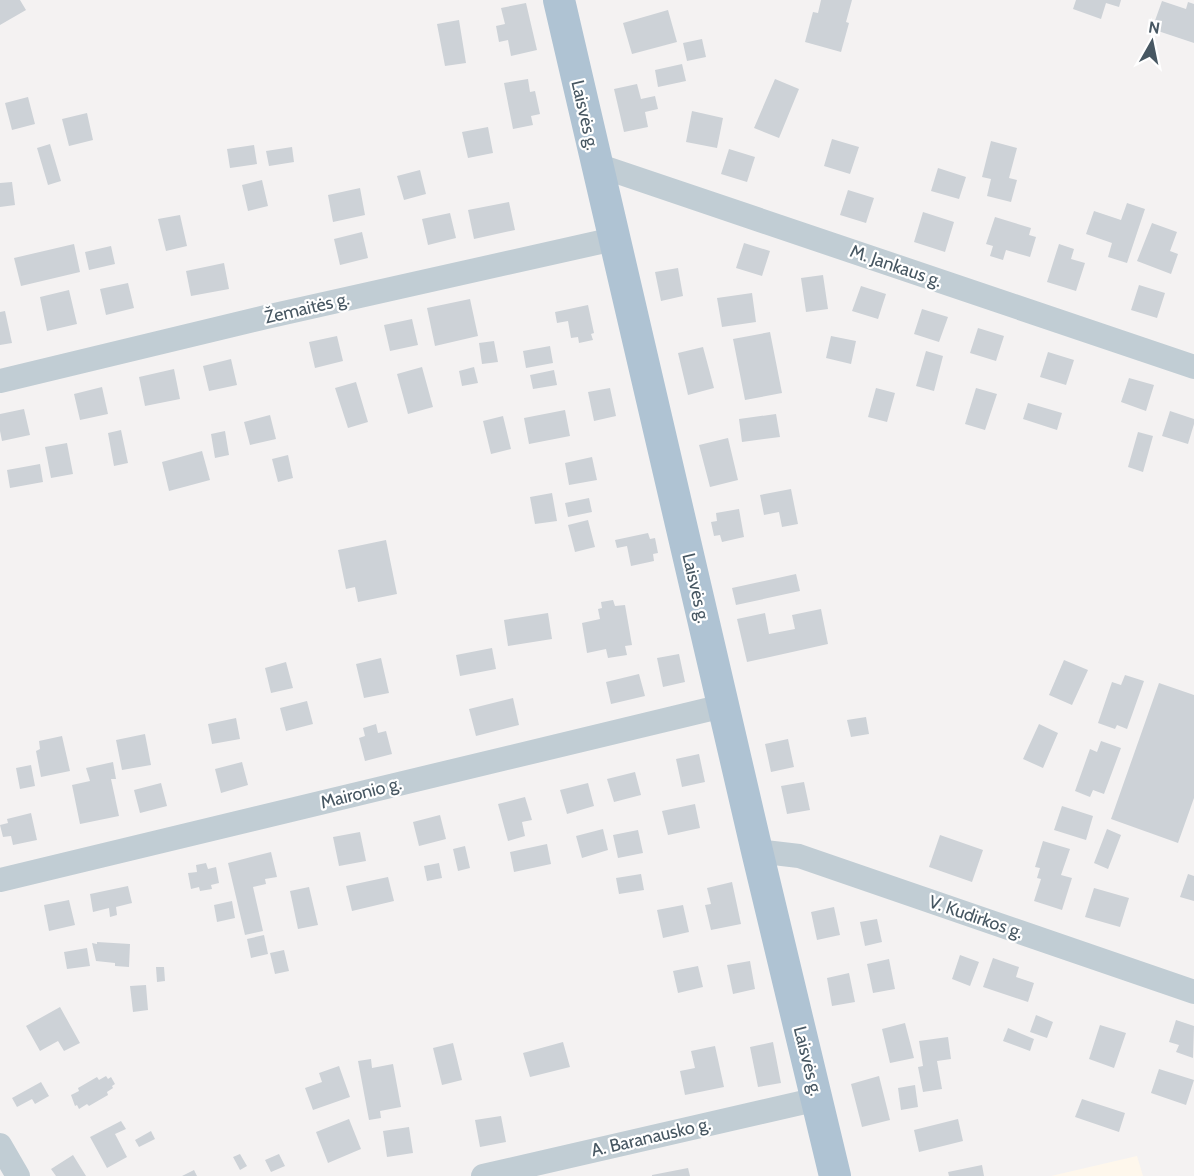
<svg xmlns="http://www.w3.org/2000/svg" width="1194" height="1176" viewBox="0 0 1194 1176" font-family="Cabin,sans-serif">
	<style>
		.commercial { fill: #fef7ec }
		.building { fill: #cdd2d7 }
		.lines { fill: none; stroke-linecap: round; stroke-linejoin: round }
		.minor { stroke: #c1cdd4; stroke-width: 24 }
		.major { stroke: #afc3d3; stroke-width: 32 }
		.labels { text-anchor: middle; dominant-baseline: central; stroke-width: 4.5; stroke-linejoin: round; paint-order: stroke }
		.street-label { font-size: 18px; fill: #475762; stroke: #fff }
	</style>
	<rect width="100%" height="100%" fill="#f4f2f2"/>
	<!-- commercial -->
	<path class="commercial" d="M1137,1156L1143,1176H1051Z"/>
	<!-- building -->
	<path class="building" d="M0,0H20L26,10L0,25Z
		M821,0H852L846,22L849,23L841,52L805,42L813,12L818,13Z
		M1076,0H1121L1119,7L1106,3L1101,19L1073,9Z
		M1162,1L1186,9L1188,2L1194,4V43L1152,29Z
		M526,3L537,50L511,56L508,40L499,42L496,26L505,24L501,8Z
		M668,10L677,42L632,54L623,23Z
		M459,20L466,63L445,66L437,24Z
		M702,39L706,57L687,61L683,43Z
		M682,64L686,81L658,87L655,70Z
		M528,79L530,92L535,91L540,114L531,116L533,125L513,129L504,83Z
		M775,79L799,89L779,138L754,128Z
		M637,84L641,99L655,96L658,109L645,112L648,127L624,132L614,89Z
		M28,97L35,124L12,130L5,103Z
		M692,111L723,118L717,148L686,142Z
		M87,113L93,140L69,146L62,119Z
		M488,127L493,153L468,158L462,132Z
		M832,139L859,147L850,174L824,166Z
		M991,141L1017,148L1009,178L1017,180L1011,202L987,196L991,179L982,177Z
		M50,144L61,181L48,185L37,148Z
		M254,145L257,164L230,168L227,149Z
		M292,147L294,162L269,166L266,151Z
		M729,149L755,157L747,182L721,174Z
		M938,168L966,177L959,199L931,191Z
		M420,170L426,194L404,200L397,176Z
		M262,180L268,206L248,211L242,185Z
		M12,182L15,205L0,207V183Z
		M360,188L365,215L333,222L328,195Z
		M848,190L874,198L866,223L840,215Z
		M509,202L515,230L474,239L468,210Z
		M1127,203L1145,209L1127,263L1108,257L1112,243L1086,234L1094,211L1121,220Z
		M923,212L954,222L945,252L914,242Z
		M450,213L456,238L428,245L422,219Z
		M180,215L187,246L166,251L158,219Z
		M995,217L1031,228L1029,235L1036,237L1030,257L1006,250L1003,260L990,256L993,246L986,244Z
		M1152,223L1177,232L1170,251L1178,254L1171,274L1137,261Z
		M362,232L368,258L340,265L334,239Z
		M744,243L770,251L762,276L736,268Z
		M74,244L80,272L21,286L14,258Z
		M1059,244L1074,249L1071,259L1085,263L1076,291L1047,282Z
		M111,246L115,264L89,270L85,252Z
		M224,263L229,289L191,296L186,271Z
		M678,268L683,296L661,301L655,272Z
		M823,275L828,309L806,312L801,278Z
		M128,283L134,308L106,315L100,289Z
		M1139,285L1165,293L1157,318L1131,310Z
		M861,286L886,294L878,319L852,311Z
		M69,290L77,324L47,331L40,297Z
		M752,293L756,322L722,327L717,298Z
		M470,299L478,336L435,346L427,308Z
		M588,305L594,333L591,334L593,340L579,343L578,337L571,338L568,321L557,323L555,312Z
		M922,309L948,317L939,342L914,334Z
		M5,311L12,343L0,345V312Z
		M412,319L418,345L390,351L384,325Z
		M978,328L1004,336L996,361L970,353Z
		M770,332L782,393L745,400L733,339Z
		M337,336L343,361L315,368L309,342Z
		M831,336L856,341L851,364L826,358Z
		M494,341L498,362L482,364L479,343Z
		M550,346L553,363L526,368L523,351Z
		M703,347L714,388L688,395L678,353Z
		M926,351L943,356L934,391L916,386Z
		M1048,352L1074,360L1066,385L1040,377Z
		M231,359L237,385L209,391L203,366Z
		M422,367L433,407L408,414L397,374Z
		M474,367L478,383L462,386L459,371Z
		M174,369L180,399L145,406L139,377Z
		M554,370L557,385L533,389L530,375Z
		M1129,378L1154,385L1146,411L1121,402Z
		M356,382L368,422L348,428L335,388Z
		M102,387L108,414L80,420L74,394Z
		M610,388L616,416L594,421L588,392Z
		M876,388L895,393L887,422L868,417Z
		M976,388L997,394L985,430L965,424Z
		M1028,403L1062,413L1057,430L1023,419Z
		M24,409L30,435L2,441L0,431V414Z
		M565,410L570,436L529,444L524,418Z
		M1170,411L1194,419V424L1188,444L1162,436Z
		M776,414L780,437L742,442L739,419Z
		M270,415L276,439L250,445L244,422Z
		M503,416L511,449L491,454L483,421Z
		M121,430L128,463L114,466L108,433Z
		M225,431L229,455L215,458L211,434Z
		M1138,432L1153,436L1143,472L1128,467Z
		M728,438L738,480L710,487L699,445Z
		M67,443L73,474L51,478L45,447Z
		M202,451L210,480L169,491L162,462Z
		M288,455L293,478L278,482L272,459Z
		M592,457L597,480L569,485L565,463Z
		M40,464L43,482L10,488L7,470Z
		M791,489L798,524L782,527L779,512L764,515L760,495Z
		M552,493L557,521L535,524L530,497Z
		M589,498L592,512L568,517L565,503Z
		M739,509L744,537L722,542L720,535L714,536L711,522L717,521L716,513Z
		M588,520L595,547L575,552L568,525Z
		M648,533L650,539L655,538L658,553L653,554L654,561L631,566L627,546L617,548L615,540Z
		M386,540L397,594L358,602L355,587L346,589L338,550Z
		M796,574L800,591L736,605L732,588Z
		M613,600L615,606L625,605L632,645L625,646L627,655L608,658L606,649L587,653L582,623L600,619L598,609L602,608L601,602Z
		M821,609L828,644L747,662L737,619L765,613L769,634L795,629L792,615Z
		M548,613L552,639L508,646L504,620Z
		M492,648L496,669L460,676L456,655Z
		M679,654L685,682L663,687L657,658Z
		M381,658L389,693L364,698L356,664Z
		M1064,660L1088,670L1072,705L1049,695Z
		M286,662L293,688L271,693L265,668Z
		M639,674L645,696L611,704L606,682Z
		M1125,675L1144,681L1127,729L1117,725L1115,729L1098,723L1112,682L1121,685Z
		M1159,683L1194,695V798L1178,843L1111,819Z
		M513,698L519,725L476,736L469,709Z
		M307,701L313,724L286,731L280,708Z
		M866,717L869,734L851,737L847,720Z
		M236,718L240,739L212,744L208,724Z
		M376,724L378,733L386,731L392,754L365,761L359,738L365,736L363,728Z
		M1039,724L1058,733L1043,768L1023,759Z
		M145,734L151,765L122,770L116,740Z
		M62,736L70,771L41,777L36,751L40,749L39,741Z
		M788,739L794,767L771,772L765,744Z
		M1101,741L1121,748L1104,794L1093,790L1090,797L1075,791L1090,749L1097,752Z
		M699,754L705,782L682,787L676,759Z
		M113,762L116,779H111L119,816L80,824L72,785L90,781L86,768Z
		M242,762L248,785L221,793L215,769Z
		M31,765L35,786L20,789L16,768Z
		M635,772L641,795L614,802L607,779Z
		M804,782L810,810L787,814L781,786Z
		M161,783L167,806L140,813L134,790Z
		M588,783L594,806L567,814L560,790Z
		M525,797L532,820L522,822L525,836L508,841L498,804Z
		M695,804L700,828L668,835L662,811Z
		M1062,806L1093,816L1086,840L1054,830Z
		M31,813L37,840L13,845L11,836L3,837L0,825L8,823L7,819Z
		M440,815L446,839L419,846L413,822Z
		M603,829L608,850L582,858L576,836Z
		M1107,829L1121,835L1108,869L1094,863Z
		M638,830L643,853L618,858L613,835Z
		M360,832L366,861L339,866L333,837Z
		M940,835L983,850L972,882L929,867Z
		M1043,841L1070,849L1061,875L1072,878L1062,910L1034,901L1041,879L1037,878L1040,868L1035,867Z
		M547,844L551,864L514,872L510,852Z
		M465,846L470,868L458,871L453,849Z
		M271,852L277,877L265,879L266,884L253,887L263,931L245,935L228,863Z
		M206,863L208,869L216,867L219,883L211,885L212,889L200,891L199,887L191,889L188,873L197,872L196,865Z
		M439,863L442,878L427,881L424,866Z
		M641,874L644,890L619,894L616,878Z
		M1188,874L1194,876V901L1180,897Z
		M388,877L394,901L352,911L346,886Z
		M732,882L741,924L711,930L705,905L711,904L707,888Z
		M128,886L132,903L116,907L117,915L110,917L109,908L93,912L90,894Z
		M309,887L318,925L298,929L290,891Z
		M1094,888L1129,898L1120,927L1085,917Z
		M69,900L75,925L49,931L44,905Z
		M232,901L235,918L217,922L214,905Z
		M683,905L689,932L663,938L657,910Z
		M834,907L840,935L817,940L811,912Z
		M877,919L882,942L865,946L860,922Z
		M264,935L268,954L251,958L247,939Z
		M97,942L130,944L129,967L115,966V963L96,961L92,943L97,944Z
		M87,948L90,966L67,969L64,952Z
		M284,950L289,971L275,974L270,953Z
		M960,955L979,962L970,986L952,979Z
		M993,958L1019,967L1016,977L1034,983L1028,1002L983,987Z
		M889,959L895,989L873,993L867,964Z
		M750,961L755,989L733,994L727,965Z
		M698,966L703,987L678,993L673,971Z
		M156,967H164L165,981L157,982Z
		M849,973L855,1002L832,1006L827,978Z
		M146,985L148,1010L133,1012L130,986Z
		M60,1007L80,1043L64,1051L58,1041L40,1051L26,1026Z
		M1036,1015L1053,1022L1047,1038L1030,1032Z
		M1176,1020L1194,1026L1193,1058L1176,1052L1179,1045L1169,1042Z
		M905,1023L914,1058L890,1063L882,1029Z
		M1100,1025L1126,1033L1114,1068L1089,1059Z
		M1008,1028L1034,1039L1030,1051L1003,1041Z
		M948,1037L951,1059L937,1061L942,1089L923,1092L918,1067L923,1066L919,1041Z
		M563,1042L570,1067L530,1077L523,1053Z
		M773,1042L781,1083L758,1087L750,1047Z
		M453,1043L462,1080L442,1085L433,1048Z
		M715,1046L724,1087L685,1095L680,1071L695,1068L691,1051Z
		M371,1059L372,1068L393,1064L401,1107L380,1111L381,1118L369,1120L358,1061Z
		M339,1066L350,1097L313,1110L305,1088L322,1082L319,1073Z
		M1159,1069L1194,1080L1186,1105L1151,1093Z
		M106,1076L108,1079L111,1077L115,1084L112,1086L113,1088L107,1092L108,1095L89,1106L87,1104L79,1109L77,1105L75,1106L71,1095L79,1091L78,1088L97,1077L99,1080Z
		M879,1076L890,1120L862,1127L851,1084Z
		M41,1082L49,1096L35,1104L32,1099L17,1107L12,1098Z
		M915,1085L918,1107L901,1110L898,1088Z
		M1082,1099L1125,1113L1119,1132L1075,1117Z
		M501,1116L506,1142L480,1147L475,1120Z
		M349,1119L361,1149L328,1163L316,1132Z
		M958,1119L963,1141L919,1152L914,1130Z
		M121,1121L126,1129L115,1134L127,1157L107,1168L90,1137Z
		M409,1127L413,1153L387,1157L383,1131Z
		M151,1131L155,1139L139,1147L135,1140Z
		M240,1154L247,1166L240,1170L233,1157Z
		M279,1154L285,1166L271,1172L265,1160Z
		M73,1155L86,1176H56L51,1169Z
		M982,1165L984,1176H949L948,1172Z
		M688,1168L690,1176H652V1175Z
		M194,1170L197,1176H182Z"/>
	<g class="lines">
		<!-- minor -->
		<path class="minor" d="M597,165L1194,367
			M0,381L266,317L614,239
			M757,851L799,856L1194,992
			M0,880L723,706
			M0,1145L18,1176
			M483,1176L818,1099"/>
		<!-- major -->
		<path class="major" d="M559,0L757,851L835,1176"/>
	</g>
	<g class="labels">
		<!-- street labels -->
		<g class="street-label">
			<text transform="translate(585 115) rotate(77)">Laisvės g.</text>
			<text transform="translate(896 266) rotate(19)">M. Jankaus g.</text>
			<text transform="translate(307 308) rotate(-13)">Žemaitės g.</text>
			<text transform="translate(696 588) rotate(77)">Laisvės g.</text>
			<text transform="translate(361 793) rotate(-14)">Maironio g.</text>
			<text transform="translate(976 917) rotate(19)">V. Kudirkos g.</text>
			<text transform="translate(808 1061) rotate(76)">Laisvės g.</text>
			<text transform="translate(651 1137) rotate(-13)">A. Baranausko g.</text>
		</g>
	</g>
	<!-- north arrow -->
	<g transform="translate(1152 42) rotate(9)" stroke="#ffffff" stroke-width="4.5" paint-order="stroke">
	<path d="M0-4.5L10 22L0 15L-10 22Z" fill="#475762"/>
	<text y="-9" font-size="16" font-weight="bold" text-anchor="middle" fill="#475762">N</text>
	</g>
</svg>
